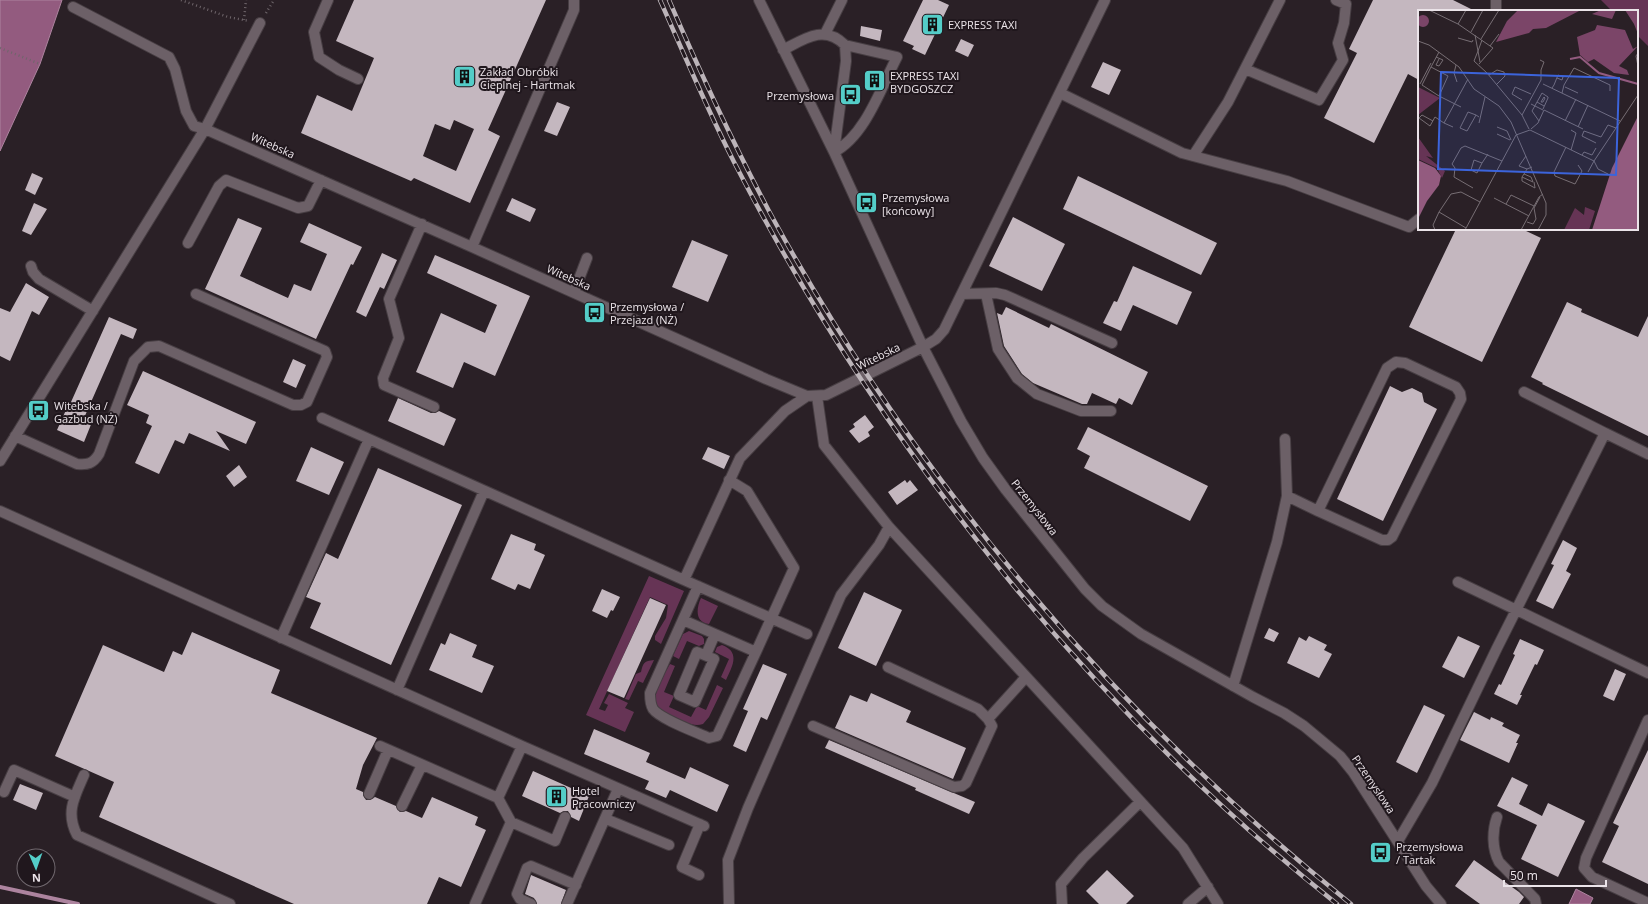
<svg xmlns="http://www.w3.org/2000/svg" width="1648" height="904" viewBox="0 0 1648 904" font-family="'Open Sans',sans-serif">
	<style>
		.green { fill: #663455 }
		.water { fill: #935b7f; stroke: #ad849f }
		.lines { fill: none; stroke-linecap: round; stroke-linejoin: round }
		.stream { stroke: #ad849f; stroke-width: 4 }
		.building { fill: #c4b7bf; fill-rule: evenodd }
		.minor-casing { stroke: #473e43; stroke-width: 12 }
		.path { stroke: #6f666b; stroke-width: 2.5; stroke-dasharray: 1 3; stroke-linecap: butt }
		.minor { stroke: #6c6067; stroke-width: 10 }
		.rail-casing { stroke: #bcb4b9; stroke-width: 4.5 }
		.rail { stroke: #20171d; stroke-width: 3; stroke-dasharray: 9; stroke-linecap: butt }
		.labels { text-anchor: middle; dominant-baseline: central; stroke-width: 4; stroke-linejoin: round; paint-order: stroke }
		.poi-label { font-size: 11px; fill: #ebe4e9; stroke: #20171d; text-anchor: start }
		.street-label { font-size: 11px; fill: #ebe4e9; stroke: #20171d }
		.inset-river { fill: none; stroke: #935b7f; stroke-width: 2 }
		.inset-road { fill: none; stroke: #776e74; stroke-width: 1 }
		.view { fill: #3c64db; fill-opacity: 0.15; stroke: #3c64db; stroke-width: 2 }
		.inset-edge { fill: none; stroke: #ebe4e9; stroke-width: 2 }
	</style>
	<rect width="100%" height="100%" fill="#2a2026"/>
	<!-- green -->
	<path class="green" d="M1601,0H1648V46L1637,35V11H1612Z
		M649,576L684,591L661,644L655,640V636L666,618L668,605L650,597L599,709L605,711L608,705L604,703L609,694L628,703L625,708L634,712L625,732L586,715Z
		M701,598L718,606L709,624C695,622 696,609 701,598Z
		M689,631L702,636L704,639V644L699,646L687,641L679,659L673,656L683,634Z
		M722,645C741,652 732,667 726,680L721,677L729,659L715,652L717,647Z
		M654,660L643,683L638,681L629,700L625,699L636,674L641,672C643,663 644,661 654,660Z
		M670,664L675,666L664,692L674,696L669,707L691,717L697,706L706,710L717,685L723,688L709,717L703,724C693,727 686,722 677,718C671,715 664,713 660,709C648,698 664,675 670,664Z"/>
	<!-- water -->
	<path class="water" d="M0,0H62L40,64L0,151Z
		M1576,889L1593,898L1590,904H1569Z"/>
	<g class="lines">
		<!-- stream -->
		<path class="stream" d="M0,887L78,904"/>
	</g>
	<!-- building -->
	<path class="building" d="M354,0H546L488,130L500,136L470,203L414,178L411,181L301,133L317,95L352,111L374,58L336,41ZM454,120L474,129L456,171L423,156L435,124L450,130Z
		M923,0H938L949,5L925,55L912,49L914,46L903,41Z
		M1373,0H1453L1475,11H1419V80L1408,74L1374,143L1324,118L1357,53L1349,49Z
		M861,26L882,30L880,41L860,36Z
		M961,39L974,45L968,57L955,51Z
		M1103,62L1121,70L1109,95L1091,87Z
		M557,102L570,107L557,136L544,131Z
		M32,173L43,178L35,195L25,190Z
		M1078,176L1217,243L1201,275L1063,209Z
		M512,198L536,209L530,222L506,211Z
		M34,203L47,209L31,235L22,231Z
		M1013,217L1065,244L1042,291L989,266Z
		M238,218L262,228L240,276L288,298L294,284L311,291L327,254L300,242L309,223L362,247L353,265L351,264L316,339L205,289Z
		M1456,229H1522L1541,238L1482,362L1409,327Z
		M692,240L728,255L708,302L672,287Z
		M382,253L397,260L384,289L380,287L366,317L356,312Z
		M435,255L530,296L495,376L464,362L453,388L416,372L441,313L485,333L497,305L427,273Z
		M1133,266L1192,292L1177,325L1133,305L1121,331L1103,323L1114,301L1117,302Z
		M26,283L49,297L39,315L32,311L10,361L0,356V308L10,312Z
		M1567,302L1582,309L1581,312L1638,337L1648,316V436L1542,384L1543,383L1531,377Z
		M1006,307L1049,328L1051,324L1148,372L1132,405L1119,398L1116,404L1092,393L1087,404H1082L1033,383L1022,374L1004,346L997,313L1002,315Z
		M109,317L137,329L133,339L121,334L84,418L92,422L84,442L57,430L66,410L67,411Z
		M293,359L306,365L296,388L283,382Z
		M143,371L256,422L246,444L216,431L230,451L189,433L184,444L175,440L159,474L135,463L152,426L146,423L149,415L127,405Z
		M1390,386L1402,392L1412,388L1422,393L1424,402L1437,409L1383,521L1337,499Z
		M398,398L431,413H435L439,411L456,419L444,446L388,421Z
		M865,415L874,427L868,432L870,436L859,443L849,431L855,427L853,424Z
		M1088,427L1208,486L1190,521L1084,468L1090,456L1077,449Z
		M311,447L344,462L329,495L296,481Z
		M708,447L730,456L724,469L702,459Z
		M239,465L247,477L234,487L226,476Z
		M378,468L462,505L391,665L310,628L321,603L306,597L326,553L338,559Z
		M905,480L907,483L910,480L918,490L897,505L888,492Z
		M511,534L536,544L534,550L545,555L530,589L518,584L515,590L491,579Z
		M1563,540L1577,548L1566,571L1571,574L1553,609L1536,601L1554,565L1551,564Z
		M602,589L620,597L613,611L611,610L607,618L592,611Z
		M864,592L902,610L876,666L838,648Z
		M650,598L666,605L624,698L607,691Z
		M1269,628L1279,633L1274,642L1264,638Z
		M192,632L280,670L271,693L377,738L363,765L356,789L363,792V795L366,800H370L375,797L396,806L400,812L406,811L422,818L432,797L478,817L475,825L486,830L461,887L439,877L427,904H294L99,817L114,782L55,756L103,645L164,672L173,651L182,655Z
		M450,633L477,645L472,657L494,666L482,693L429,670L441,643L445,645Z
		M1309,636L1327,645L1324,650L1332,654L1319,678L1287,663L1299,637L1306,641Z
		M1458,636L1480,646L1464,678L1442,667Z
		M1520,639L1544,650L1537,665L1535,664L1520,695H1522L1517,705L1494,694L1499,684L1501,685L1515,655L1513,654Z
		M763,664L787,674L767,720L761,717L746,752L733,746L748,711L743,709Z
		M1615,669L1626,674L1614,701L1603,696Z
		M871,693L911,711L906,722L966,748L953,779L835,728L850,695L867,702Z
		M1424,705L1445,715L1417,773L1396,762Z
		M1474,712L1490,720L1491,717L1504,723L1502,726L1520,735L1516,743H1518L1509,763L1460,740Z
		M594,729L650,753L646,762L685,779L690,767L729,785L717,812L670,790L666,798L645,789L649,781L584,754Z
		M829,740L975,802L969,814L915,790L916,788L825,748Z
		M1648,750V884L1602,862L1619,826L1613,823Z
		M533,771L589,796L579,821L571,817L568,811H564L560,813L522,796Z
		M1512,777L1528,785L1519,804L1542,816L1548,803L1585,821L1558,877L1521,859L1537,825L1497,806Z
		M20,784L43,793L36,810L13,800Z
		M1474,860L1519,892L1524,897L1519,904H1480L1455,886Z
		M1107,870L1134,896L1126,904H1099L1086,891Z
		M531,875L566,890L561,904H537L534,898L525,894Z"/>
	<g class="lines">
		<defs>
			<path id="minor" d="M328,0L314,32L319,57L339,70L358,79
				M759,0L834,152L923,347L961,421L983,458L1006,490L1085,589L1102,606L1141,634L1253,697L1284,713L1304,726L1340,756L1353,772L1426,886L1441,904
				M73,7L169,57L175,69L186,111L194,126L205,129L260,23
				M1496,11V0
				M825,34L842,0
				M783,50C804,39 824,24 845,45L897,57C881,88 865,136 834,152
				M1245,69L1319,100L1343,60L1338,43L1344,23L1346,4L1336,0
				M1060,93L1182,153L1287,181L1409,227L1419,219
				M834,152L846,61L845,45
				M1193,156L1228,102L1280,0
				M422,224L389,299L399,338L383,378L384,385L434,407
				M188,243L219,186L226,180L298,208L308,206L321,180
				M472,247L574,10V0
				M31,266L33,272L39,279L93,311
				M574,292L587,258
				M962,294L996,293L1005,295L1112,343
				M986,294L998,349L1017,378L1037,394L1081,411H1111
				M817,396L824,445L889,527L1183,848L1218,904
				M322,418L684,580L740,458L785,411L807,396
				M1605,433L1648,454
				M15,436L77,464C87,465 93,464 99,454L134,361L148,347L159,346L293,405H301L307,402L327,357L325,351L196,294
				M0,461L205,129L472,247L766,379L807,396L826,395L923,347L936,339L944,330L1105,0
				M729,480L747,491L794,568L756,652
				M1287,496L1318,511L1387,368L1396,362L1405,363L1456,387L1460,393L1461,399L1392,537L1388,540H1382L1318,511
				M0,511L522,746L704,826
				M684,580L807,634
				M1458,582L1648,673
				M683,620L756,652L717,736L709,738C696,732 660,719 653,709C650,704 650,699 650,693L698,586
				M281,638L369,439
				M697,652L714,659L695,702L679,695Z
				M706,655L715,634
				M1233,686L1277,542L1287,496L1285,439
				M397,690L484,491
				M988,719L1026,677
				M1648,720L1586,858L1584,868L1592,877L1648,903
				M813,726L954,787L962,786L966,783L992,726L988,719L978,709L888,667
				M380,746L498,798
				M84,775C75,796 65,812 77,835L230,904
				M4,792L14,770L75,797
				M369,794L388,750
				M402,806L422,765
				M1497,817C1492,831 1492,849 1499,862L1535,899L1536,904
				M606,819L669,845
				M511,822L555,841L565,817
				M1398,841L1432,783L1497,648L1605,433L1524,392
				M699,875L682,867L700,824
				M475,904L511,822L498,798L522,746
				M531,904L520,899L517,894L527,868L531,866L576,885
				M567,904L618,789
				M729,904L728,860L748,808L841,595L879,545L889,527
				M1062,904L1061,884L1083,858L1140,802
				M1188,904L1208,887"/>
		</defs>
		<!-- minor casing -->
		<use href="#minor" class="minor-casing"/>
		<!-- path -->
		<path class="path" d="M181,0L228,17L249,21
			M266,13L274,0
			M244,20L246,0
			M0,48L40,64"/>
		<!-- minor -->
		<use href="#minor" class="minor"/>
		<defs>
			<path id="rail" d="M660,0C684,54 707,109 734,162C880,445 1087,706 1337,904
				M669,0C700,72 733,143 770,213C914,478 1115,715 1351,904"/>
		</defs>
		<!-- rail casing -->
		<use href="#rail" class="rail-casing"/>
		<!-- rail -->
		<use href="#rail" class="rail"/>
	</g>
	<!-- icons -->
	<defs>
		<symbol id="building-square" viewBox="-11 -11 22 22"><rect x="-9" y="-9" width="18" height="18" rx="4" fill="#54cdc8" stroke="#20171d"/><path d="M-4-6H4V6H1V3H-1V6H-4ZM-2.5-4.3h1.7v1.8h-1.7ZM.8-4.3h1.7v1.8H.8ZM-2.5-1h1.7V.8h-1.7ZM.8-1h1.7V.8H.8Z" fill="#111"/></symbol>
		<symbol id="bus-square" viewBox="-11 -11 22 22"><rect x="-9" y="-9" width="18" height="18" rx="4" fill="#54cdc8" stroke="#20171d"/><path d="M-5-6H5V4H4V6H2V4H-2V6H-4V4H-5ZM-3.5-4V0h7V-4ZM-3.5 1.2v1.5H-2V1.2ZM2 1.2v1.5H3.5V1.2Z" fill="#111"/></symbol>
	</defs>
	<g fill-rule="evenodd">
		<use href="#building-square" x="920" y="12" width="25" height="25"/>
		<use href="#building-square" x="452" y="64" width="25" height="25"/>
		<use href="#building-square" x="862" y="68" width="25" height="25"/>
		<use href="#bus-square" x="838" y="82" width="25" height="25"/>
		<use href="#bus-square" x="854" y="190" width="25" height="25"/>
		<use href="#bus-square" x="582" y="300" width="25" height="25"/>
		<use href="#bus-square" x="26" y="398" width="25" height="25"/>
		<use href="#building-square" x="544" y="784" width="25" height="25"/>
		<use href="#bus-square" x="1368" y="840" width="25" height="25"/>
	</g>
	<g class="labels">
		<!-- poi labels -->
		<g class="poi-label">
			<text x="948" y="24">EXPRESS TAXI</text>
			<text x="480" y="71">Zakład Obróbki<tspan x="480" dy="13">Cieplnej - Hartmak</tspan></text>
			<text x="890" y="75">EXPRESS TAXI<tspan x="890" dy="13">BYDGOSZCZ</tspan></text>
			<text x="834" y="95" text-anchor="end">Przemysłowa</text>
			<text x="882" y="197">Przemysłowa<tspan x="882" dy="13">[końcowy]</tspan></text>
			<text x="610" y="306">Przemysłowa /<tspan x="610" dy="13">Przejazd (NŻ)</tspan></text>
			<text x="54" y="405">Witebska /<tspan x="54" dy="13">Gazbud (NŻ)</tspan></text>
			<text x="572" y="790">Hotel<tspan x="572" dy="13">Pracowniczy</tspan></text>
			<text x="1396" y="846">Przemysłowa<tspan x="1396" dy="13">/ Tartak</tspan></text>
		</g>
		<!-- street labels -->
		<g class="street-label">
			<text transform="translate(273 145) rotate(24)">Witebska</text>
			<text transform="translate(569 277) rotate(24)">Witebska</text>
			<text transform="translate(878 356) rotate(-26)">Witebska</text>
			<text transform="translate(1035 507) rotate(52)">Przemysłowa</text>
			<text transform="translate(1374 784) rotate(56)">Przemysłowa</text>
		</g>
	</g>
	<!-- overview -->
	<g transform="translate(1418 10)">
		<rect width="220" height="220" fill="#2a2026"/>
		<path d="M0,77L22,88L0,105ZM0,127L15,148L8,146L27,161L24,168L19,158L0,149ZM167,197L177,201L171,220H146L157,198L166,205Z" fill="#663455"/>
		<path d="M100,0H163L128,18L115,19L111,23L78,32L89,11ZM183,0H198L194,9L174,4ZM207,0H220V24L216,14ZM-1 11a6 6 0 1 1 12 0a6 6 0 1 1-12 0ZM179,15L207,20L215,39L220,36L201,56L209,60L211,65L196,63L176,49L170,52L162,45L159,27L177,20Z" fill="#7b4568"/>
		<path d="M220,106V220H174L194,158ZM0,150L17,158L23,166L21,175L9,191L0,209Z" fill="#935b7f"/>
		<path class="inset-river" d="M152,49L162,47L181,63L220,74"/>
		<path class="inset-road" d="M11,0L40,14L75,38L61,54M40,14L48,0M53,22L65,0M57,25L60,41L56,51L69,63L104,105L111,119M40,28L54,32L55,30M63,29L81,0M0,31L11,35L41,57L56,79L81,96L93,112L128,193V205L120,220M72,36L81,24M220,43L218,46L220,56M18,47L25,50L21,56L18,55L21,49M62,52L60,41L64,30M38,55L36,63L39,72M13,57L30,66L21,86L4,75L13,57L21,42M71,65L79,60L86,62L87,66L78,75M2,74L13,53M125,74L202,111M147,77L160,83M134,78L136,75L140,65L145,67L144,70L139,68M144,83L146,75L156,58L192,75V81M21,86L43,97M126,87L127,88L125,92H123ZM104,90L94,84L97,77L113,84M119,92L114,101L121,111M113,94L125,100M125,99L130,88V87L124,83L119,92L126,96M58,105L50,102L42,118L49,121L58,105L61,107M104,105L123,70V60L126,52L122,50M15,111L4,105L1,108L12,116L17,107L26,113M147,111L158,89M61,113L67,87M35,117L26,113L50,69M79,117L89,121L93,130M160,117L170,95M113,119L120,113L126,100L165,119M153,120L158,123L153,140M79,124L92,130M178,133L164,126L166,121L183,127L190,115L198,118M148,137L136,162L137,166L157,174L164,161L160,155M164,145L166,142L174,145L178,138M108,146L101,156L109,159L114,157M176,151L180,159L190,164M64,153L59,163L53,160L56,150L64,153L70,144M170,162L176,151M106,164L113,167L115,172L104,167L106,164L109,159M104,167V171L117,178L116,172M55,178L36,167L37,158L34,154L43,138L47,136L84,151M76,188L111,206M88,194L93,185L116,196M109,212L115,214L118,209L116,198L122,187M48,218L21,202L33,184L43,182L62,192M17,220L15,215L21,202M47,220L98,125L112,120L176,151L220,85M103,220L121,187L125,184"/>
		<path class="view" d="M23,62L201,68L198,165L20,159Z"/>
		<rect width="220" height="220" class="inset-edge"/>
	</g>
	<!-- north arrow -->
	<g transform="translate(36 868) rotate(178)"><circle r="19" fill="#20171d" stroke="#71696f"/>
	<path d="M0-3L7 15L0 10L-7 15Z" fill="#54cdc8"/>
	<text y="-6" font-size="11" font-weight="bold" text-anchor="middle" fill="#ebe4e9">N</text>
	</g>
	<!-- scale -->
	<path d="M1504 880v6h102v-6" fill="none" stroke="#ebe4e9" stroke-width="2"/>
	<text x="1510" y="880" font-size="12" fill="#ebe4e9" stroke="#20171d" stroke-width="3" paint-order="stroke">50 m</text>
</svg>
